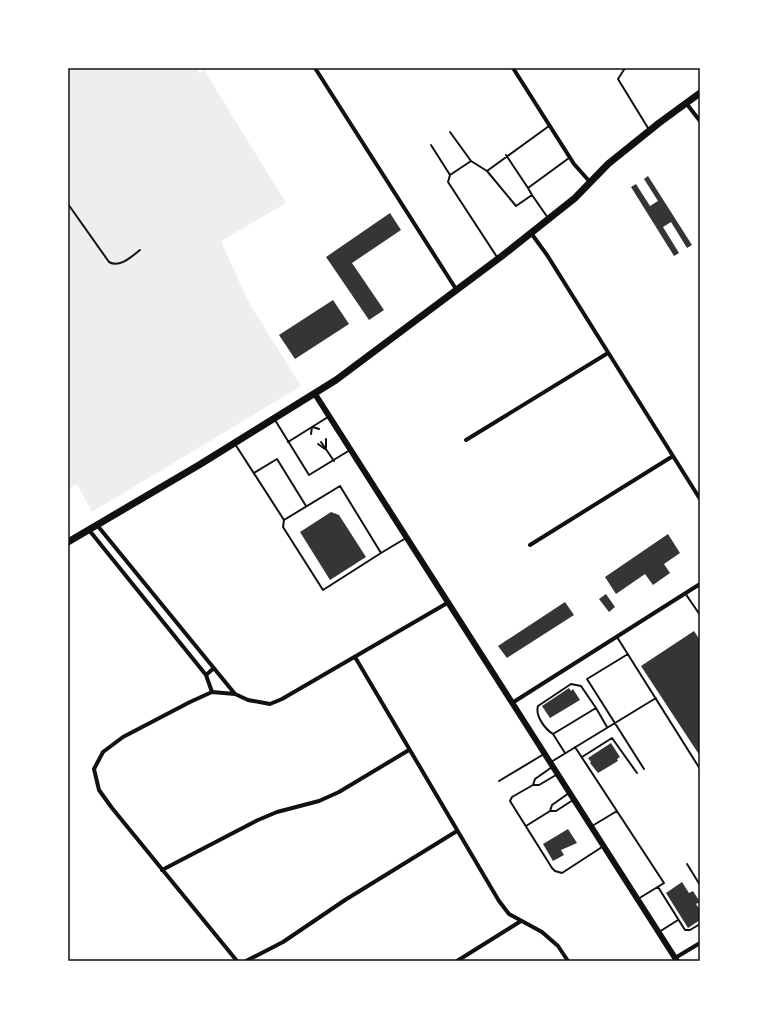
<svg xmlns="http://www.w3.org/2000/svg" width="768" height="1029" viewBox="0 0 768 1029" font-family="'Open Sans',sans-serif">
	<style>
		.green { fill: #eee }
		.building { fill: #353535 }
		.lines { fill: none; stroke-linecap: round; stroke-linejoin: round }
		.service { stroke: #111; stroke-width: 2 }
		.minor { stroke: #111; stroke-width: 4 }
		.secondary { stroke: #111; stroke-width: 6 }
		.primary { stroke: #111; stroke-width: 7 }
		.neatline { fill: none; stroke: #111; stroke-width: 1.5 }
	</style>
	<rect width="100%" height="100%" fill="#fff"/>
	<!-- green -->
	<path class="green" d="M68,68H196L199,73L204,70L286,203L221,241L248,301L301,386L92,512L77,484L68,489Z"/>
	<!-- building -->
	<path class="building" d="M648,176L692,245L687,248L671,222L663,227L679,253L674,256L631,187L636,184L650,206L658,201L644,179Z
		M390,213L401,230L352,263L384,310L369,320L326,257Z
		M333,300L349,324L295,359L279,335Z
		M331,512L339,515L366,557L330,580L300,532Z
		M668,534L680,553L664,564L670,573L653,585L645,574L616,594L605,577Z
		M606,594L615,607L609,612L599,599Z
		M565,602L574,615L507,658L498,646Z
		M694,631L700,640V756L641,666Z
		M569,688L571,691L573,689L580,700L550,718L542,706Z
		M611,743L620,757L617,759L618,761L598,773L590,763L591,762L588,758Z
		M568,829L577,843L561,850L564,855L553,861L543,844Z
		M682,882L689,893L693,891L700,902L696,904L700,910V920L688,928L666,893Z"/>
	<g class="lines">
		<!-- service -->
		<path class="service" d="M625,68L618,79L648,128
			M450,132L471,161L487,171
			M431,145L450,175L471,161
			M506,155L528,188L569,158
			M450,175L448,182L497,257
			M528,188L532,195
			M68,204L109,262C120,268 131,257 140,250
			M548,218L532,195L516,206L487,171L549,126
			M275,420L309,475L350,450
			M313,427L319,429
			M311,434L312,427
			M326,439V448
			M288,442L328,417
			M321,442L334,461
			M235,444L284,520L340,486L381,553L406,538
			M318,444L325,449
			M254,473L277,459L306,506
			M284,520L283,527L323,590L381,553
			M685,593L700,615
			M617,637L700,769
			M628,654L587,679L644,769
			M553,734C545,729 535,716 538,706L571,684L581,686L596,708
			M575,747L664,883L638,899
			M565,753L553,734L596,708L607,727
			M582,757L612,738L637,773
			M551,762L656,698
			M556,775L539,785H533L512,797L510,801L552,868L555,871L562,873L602,847
			M499,781L544,754
			M533,785L535,779L552,767
			M550,811L552,805L569,793
			M526,826L550,811H556L573,800
			M592,826L617,811
			M687,864L700,885
			M658,887L685,930H690L700,924
			M659,932L678,920"/>
		<!-- minor -->
		<path class="minor" d="M315,68L456,289
			M513,68L574,164L590,182
			M686,103L700,121
			M531,233L547,255L700,499
			M466,440L608,353
			M97,525L235,694
			M89,530L206,675L212,692
			M530,545L673,456
			M355,657L499,901L509,914L542,932L558,946L568,961
			M206,675L214,668
			M512,703L700,584
			M162,870L258,820L277,812L319,801L339,792L409,750
			M675,958L700,943
			M237,961L112,808L99,790L94,769L103,752L123,737L190,702L212,692L235,694L248,700L270,704L282,699L449,602
			M246,961L283,942L345,900L457,831
			M457,961L521,921"/>
		<!-- secondary -->
		<path class="secondary" d="M315,394L677,961"/>
		<!-- primary -->
		<path class="primary" d="M68,542L199,465L336,380L502,256L575,198L608,164L659,123L700,93"/>
	</g>
	<!-- border -->
	<rect width="768" height="1029" fill="none" stroke="#ffffff" stroke-width="138"/>
	<rect x="69" y="69" width="630" height="891" class="neatline"/>
</svg>
